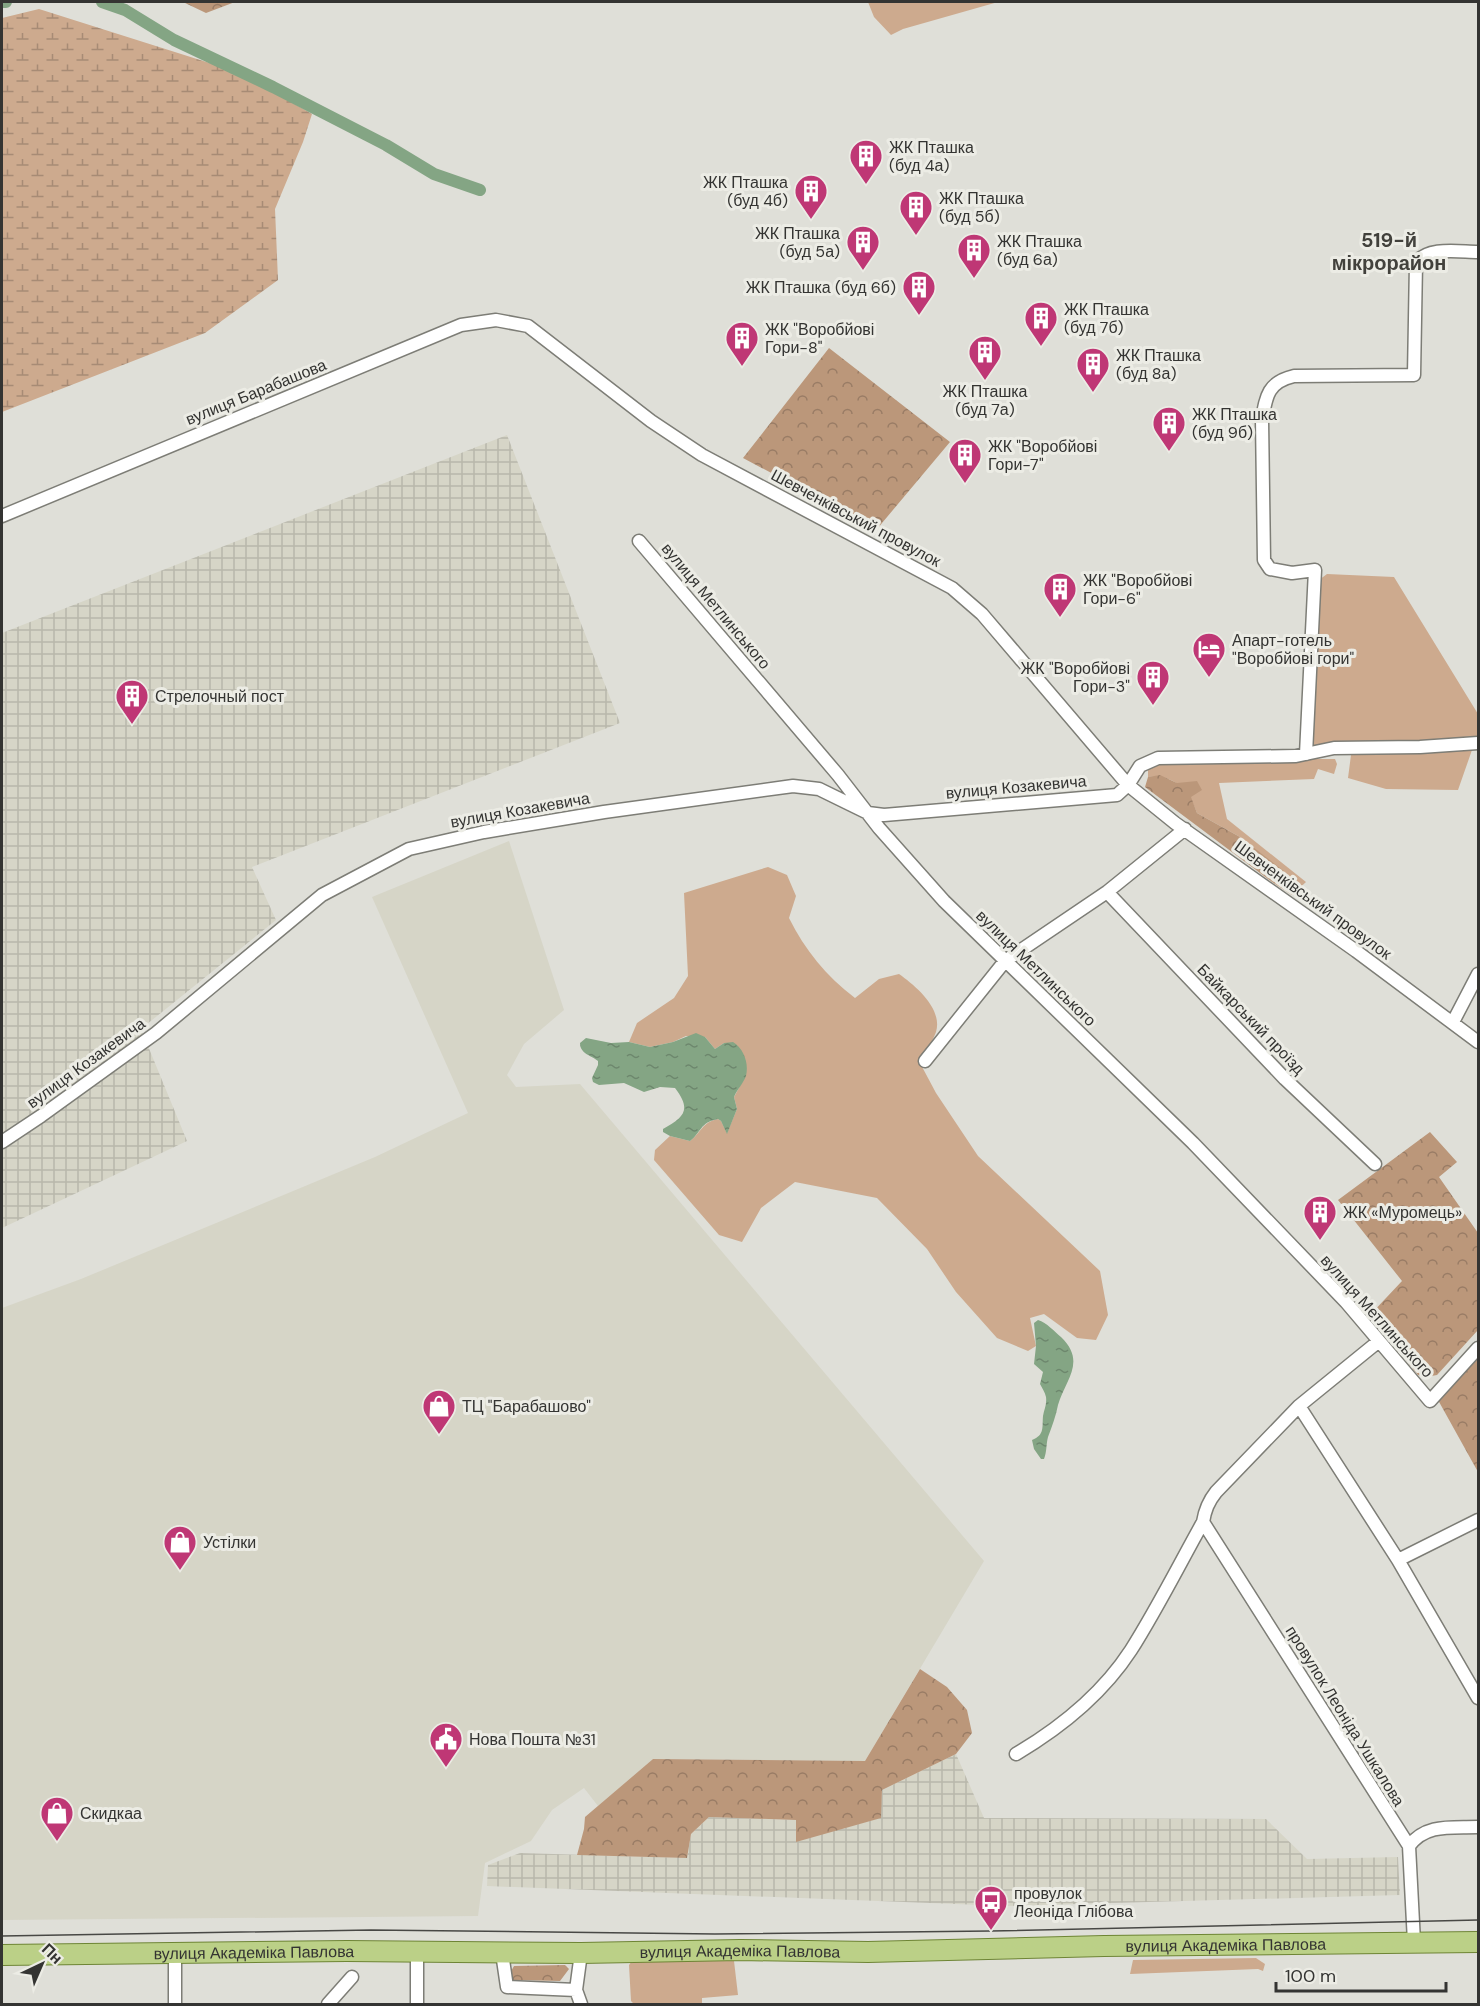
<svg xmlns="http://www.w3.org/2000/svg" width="1480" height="2006" viewBox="0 0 1480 2006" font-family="'DM Sans',sans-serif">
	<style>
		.built { fill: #d6d5c7 }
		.industrial { fill: url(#industrial-grid) }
		.green { fill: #cdaa8e }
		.forest { fill: url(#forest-crowns) }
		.wetland { fill: url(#wetland-marsh) }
		.water { fill: url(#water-ripples) }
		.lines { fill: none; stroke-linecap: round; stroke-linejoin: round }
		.canal { stroke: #84a584; stroke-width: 12 }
		.street-casing { stroke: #7d7d76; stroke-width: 15 }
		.primary-casing { stroke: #6e8535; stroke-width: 22 }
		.street { stroke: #fff; stroke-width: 12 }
		.primary { stroke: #bbd087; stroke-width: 20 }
		.tram { stroke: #484845; stroke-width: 1.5 }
		.labels { text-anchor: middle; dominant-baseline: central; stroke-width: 6; stroke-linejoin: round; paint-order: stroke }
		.poi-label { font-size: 16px; fill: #343432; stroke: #ecece5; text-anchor: start }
		.street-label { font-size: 16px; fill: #343432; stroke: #ecece5 }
		.quarter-label { font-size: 20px; font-weight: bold; fill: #42413c; stroke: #ecece5 }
	</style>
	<defs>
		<pattern id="industrial-grid" width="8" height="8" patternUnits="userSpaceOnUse" patternTransform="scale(1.5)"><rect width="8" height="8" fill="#d6d5c7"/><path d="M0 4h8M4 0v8" fill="none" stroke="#b8b7ab"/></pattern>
		<pattern id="forest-crowns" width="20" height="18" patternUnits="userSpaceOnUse" patternTransform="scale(1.5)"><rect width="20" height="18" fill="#bb977a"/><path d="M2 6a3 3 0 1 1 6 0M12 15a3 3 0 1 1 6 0" fill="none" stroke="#997c65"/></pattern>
		<pattern id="wetland-marsh" width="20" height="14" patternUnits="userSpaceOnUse" patternTransform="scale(1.5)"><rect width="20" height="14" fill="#cdaa8e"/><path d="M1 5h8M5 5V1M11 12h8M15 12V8" fill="none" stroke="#a78b75"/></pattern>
		<pattern id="water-ripples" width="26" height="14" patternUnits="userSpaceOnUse" patternTransform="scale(1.5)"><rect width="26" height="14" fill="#84a584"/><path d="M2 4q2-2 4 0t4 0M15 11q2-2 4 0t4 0" fill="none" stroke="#6d876d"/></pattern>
	</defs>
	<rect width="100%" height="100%" fill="#dfdfd8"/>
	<!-- built -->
	<path class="built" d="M509,841L564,1010L524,1044L507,1075L516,1087L580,1084L984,1561L865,1761L653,1759L598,1806L584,1788L552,1810L531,1841L485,1863L478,1916L2,1920V1308L81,1279L375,1157L468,1113L372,897Z"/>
	<!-- industrial -->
	<path class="industrial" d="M507,435L620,723L252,867L276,920L141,1029L187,1141L2,1228V633Z
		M956,1754L984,1818L1266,1819L1307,1859L1398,1857L1400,1895L1007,1906L487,1886L488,1865L520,1853L687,1858L691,1834L709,1817L796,1820V1841L880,1818L882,1790Z"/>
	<!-- green -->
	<path class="green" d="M868,2H998L903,29L891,35L874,17Z
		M1327,574L1394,577L1478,714V739L1332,744L1310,750L1319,580Z
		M1472,750L1458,790L1386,789L1348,778L1351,755Z
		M1300,759H1335L1337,764L1334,774L1318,769L1314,779L1219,783L1227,819L1306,882L1292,895L1275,884L1282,880L1240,837L1197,813C1189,790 1175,774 1148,777V768L1154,763Z
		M768,867L787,875L796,896L789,918C805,950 826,976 855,998L879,979L899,974C916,986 943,1009 936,1032C932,1043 925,1053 920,1063L936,1093L978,1156L1100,1271L1108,1315L1096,1340L1077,1338L1044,1314L1030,1318L1036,1346L1028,1351L997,1338L956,1292L927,1249L877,1198L795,1182L761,1208L742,1242L719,1235L654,1160L655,1150L670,1136L690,1141C701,1133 702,1122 718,1119L721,1121L727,1133L737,1109L734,1097L746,1075L745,1058L724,1043L715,1049L705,1037L686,1036L673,1042L650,1047L629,1042L637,1023L674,998L688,976L684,893Z
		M1256,1958L1265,1964L1263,1971L1258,1969L1130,1974L1133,1960Z
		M726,1960L734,1961L738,1995L702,1998V2004H634L631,2001L629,1965L632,1961Z"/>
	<!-- forest -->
	<path class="forest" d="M183,2H235L206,13Z
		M829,348L950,442L877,529L743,458Z
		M1160,775L1177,783L1197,781L1202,790L1191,797L1197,813L1240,837L1284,871L1282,880L1275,884L1268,879L1145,787L1148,777Z
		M1430,1132L1457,1162L1439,1177L1478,1233V1330L1437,1375L1426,1377L1418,1375L1370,1315L1402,1281L1338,1200Z
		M1478,1355V1472L1438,1400Z
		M920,1669L947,1687L967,1710L972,1733L956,1754L882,1790L881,1818L796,1842V1820L709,1817L691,1834L687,1858L577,1855L584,1829L585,1817L653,1759L865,1761Z
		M565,1965L569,1969L560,1981L513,1980L510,1973L514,1966Z"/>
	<!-- wetland -->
	<path class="wetland" d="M39,9L238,72L312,114L303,142L275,209L278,280L205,333L2,412V18Z"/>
	<!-- water -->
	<path class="water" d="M696,1033L705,1037L715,1049L724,1043L733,1042C744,1049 749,1063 746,1076C744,1082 737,1090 734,1097L737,1109L727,1134L721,1121L718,1119C700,1122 701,1133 690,1141L670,1136L663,1132V1129C684,1117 692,1110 675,1088L660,1087L644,1092L624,1083L599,1085L593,1082L592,1078L598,1065V1061C591,1055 580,1054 580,1043L586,1038L611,1043L629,1042L650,1047L673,1042Z
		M1038,1320C1047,1323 1054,1331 1061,1337C1087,1362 1065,1380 1058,1405C1056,1416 1052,1426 1048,1437C1046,1444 1047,1452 1044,1459H1041L1034,1449L1032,1440C1045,1435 1042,1427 1043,1416C1044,1409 1047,1405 1046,1397C1045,1392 1042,1388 1040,1384L1043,1372L1034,1364L1036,1346L1034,1323Z"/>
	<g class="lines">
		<!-- canal -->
		<path class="canal" d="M2,2H6
			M102,2L125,10L174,40L273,87L386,145L434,174L480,190"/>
		<defs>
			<path id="street" d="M2,516L461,325L496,320L528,326L651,421L702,455L952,588L982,614L1128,785L1175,823L1356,951L1478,1042
				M639,541L838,775L879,828L944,901L1193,1143L1346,1302L1430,1401L1478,1348
				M1306,754L1315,570L1292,573L1270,569L1264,560L1262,420C1266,396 1268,382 1294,376L1414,375L1416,263C1428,246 1459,252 1478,252
				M1107,892L1285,1079L1375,1164
				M1453,1022L1478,974
				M925,1061L1005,961L1107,892L1185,829
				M2,1142L41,1116L156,1033L322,895L409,849L484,832L604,812L793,786L819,789L868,813L884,815L1117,795L1128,785L1140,766L1158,758L1296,756L1334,748L1420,747L1478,743
				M1299,1406L1398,1560L1478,1698
				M1203,1522L1409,1846L1414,1942
				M1398,1560L1478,1520
				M1016,1754C1060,1728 1103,1693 1131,1650C1157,1609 1179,1565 1203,1522C1205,1510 1208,1502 1216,1492L1299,1406L1379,1341
				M1409,1846C1426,1823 1452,1828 1478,1827
				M502,1953L507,1987L576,1990
				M581,1953L576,1990L581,2004
				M175,2004V1953
				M328,2004L352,1977
				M417,2004V1952"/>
			<g id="primary">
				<path id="s1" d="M2,1955L347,1951L581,1953L740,1950L868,1952L1104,1946L1478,1942"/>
			</g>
		</defs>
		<!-- street casing -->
		<use href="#street" class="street-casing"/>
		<!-- primary casing -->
		<use href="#primary" class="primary-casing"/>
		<!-- street -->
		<use href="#street" class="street"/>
		<!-- primary -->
		<use href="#primary" class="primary"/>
		<!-- tram -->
		<path class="tram" d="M2,1936L371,1930L715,1934L991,1931L1478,1920"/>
	</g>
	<!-- icons -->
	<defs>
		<symbol id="building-pin" viewBox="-11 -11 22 30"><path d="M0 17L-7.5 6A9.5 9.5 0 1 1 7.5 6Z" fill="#bf3775" stroke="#ecece5"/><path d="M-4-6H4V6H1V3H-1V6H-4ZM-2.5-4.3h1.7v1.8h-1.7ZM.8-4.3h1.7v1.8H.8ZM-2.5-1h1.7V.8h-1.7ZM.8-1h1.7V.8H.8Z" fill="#fff"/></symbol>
		<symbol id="hotel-pin" viewBox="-11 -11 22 30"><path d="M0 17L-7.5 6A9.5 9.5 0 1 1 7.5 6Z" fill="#bf3775" stroke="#ecece5"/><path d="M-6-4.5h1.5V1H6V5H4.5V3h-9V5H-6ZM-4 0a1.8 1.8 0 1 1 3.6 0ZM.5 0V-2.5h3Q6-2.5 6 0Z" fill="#fff"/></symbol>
		<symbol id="shop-pin" viewBox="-11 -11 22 30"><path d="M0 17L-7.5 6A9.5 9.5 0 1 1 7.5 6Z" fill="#bf3775" stroke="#ecece5"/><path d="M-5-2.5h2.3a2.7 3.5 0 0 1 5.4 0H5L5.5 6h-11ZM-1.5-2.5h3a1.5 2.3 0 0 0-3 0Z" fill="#fff"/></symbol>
		<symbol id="civic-pin" viewBox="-11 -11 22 30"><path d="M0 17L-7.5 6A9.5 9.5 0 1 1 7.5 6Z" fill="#bf3775" stroke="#ecece5"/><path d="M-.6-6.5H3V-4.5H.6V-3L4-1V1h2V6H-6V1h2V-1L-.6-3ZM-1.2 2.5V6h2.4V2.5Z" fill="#fff"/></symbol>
		<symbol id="bus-pin" viewBox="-11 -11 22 30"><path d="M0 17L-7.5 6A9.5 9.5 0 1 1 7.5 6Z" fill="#bf3775" stroke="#ecece5"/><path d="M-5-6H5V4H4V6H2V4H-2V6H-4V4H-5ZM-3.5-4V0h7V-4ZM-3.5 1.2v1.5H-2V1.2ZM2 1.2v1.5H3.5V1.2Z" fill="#fff"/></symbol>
	</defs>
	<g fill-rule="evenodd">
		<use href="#building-pin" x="847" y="137" width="38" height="52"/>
		<use href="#building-pin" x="792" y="172" width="38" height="52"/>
		<use href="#building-pin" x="897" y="188" width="38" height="52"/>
		<use href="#building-pin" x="844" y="223" width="38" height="52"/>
		<use href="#building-pin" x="955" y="231" width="38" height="52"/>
		<use href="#building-pin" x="900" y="268" width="38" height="52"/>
		<use href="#building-pin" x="1022" y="299" width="38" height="52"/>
		<use href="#building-pin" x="723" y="319" width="38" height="52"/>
		<use href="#building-pin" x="966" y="333" width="38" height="52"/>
		<use href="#building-pin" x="1074" y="345" width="38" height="52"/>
		<use href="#building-pin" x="1150" y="404" width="38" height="52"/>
		<use href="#building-pin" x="946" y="436" width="38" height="52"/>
		<use href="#building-pin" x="1041" y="570" width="38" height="52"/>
		<use href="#hotel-pin" x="1190" y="630" width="38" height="52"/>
		<use href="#building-pin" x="1134" y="658" width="38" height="52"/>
		<use href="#building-pin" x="113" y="677" width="38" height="52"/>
		<use href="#building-pin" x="1301" y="1193" width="38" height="52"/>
		<use href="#shop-pin" x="420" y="1387" width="38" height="52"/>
		<use href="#shop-pin" x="161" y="1523" width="38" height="52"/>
		<use href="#civic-pin" x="427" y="1720" width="38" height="52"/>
		<use href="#shop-pin" x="38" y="1794" width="38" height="52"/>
		<use href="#bus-pin" x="972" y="1883" width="38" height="52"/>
	</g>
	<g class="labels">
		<!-- poi labels -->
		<g class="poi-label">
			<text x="889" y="147">ЖК Пташка<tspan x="889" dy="18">(буд 4а)</tspan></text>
			<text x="788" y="182" text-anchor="end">ЖК Пташка<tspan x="788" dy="18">(буд 4б)</tspan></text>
			<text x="939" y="198">ЖК Пташка<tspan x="939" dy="18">(буд 5б)</tspan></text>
			<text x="840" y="233" text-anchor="end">ЖК Пташка<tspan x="840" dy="18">(буд 5а)</tspan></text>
			<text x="997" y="241">ЖК Пташка<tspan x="997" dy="18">(буд 6а)</tspan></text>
			<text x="896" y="287" text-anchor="end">ЖК Пташка (буд 6б)</text>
			<text x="1064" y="309">ЖК Пташка<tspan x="1064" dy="18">(буд 7б)</tspan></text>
			<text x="765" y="329">ЖК "Воробйові<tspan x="765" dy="18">Гори-8"</tspan></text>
			<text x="1116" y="355">ЖК Пташка<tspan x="1116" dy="18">(буд 8а)</tspan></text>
			<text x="985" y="391" text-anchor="middle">ЖК Пташка<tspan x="985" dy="18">(буд 7а)</tspan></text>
			<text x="1192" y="414">ЖК Пташка<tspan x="1192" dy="18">(буд 9б)</tspan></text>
			<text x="988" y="446">ЖК "Воробйові<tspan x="988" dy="18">Гори-7"</tspan></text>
			<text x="1083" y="580">ЖК "Воробйові<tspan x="1083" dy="18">Гори-6"</tspan></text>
			<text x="1232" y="640">Апарт-готель<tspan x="1232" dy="18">"Воробйові гори"</tspan></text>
			<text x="1130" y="668" text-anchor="end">ЖК "Воробйові<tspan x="1130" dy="18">Гори-3"</tspan></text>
			<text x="155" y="696">Стрелочный пост</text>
			<text x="1343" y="1212">ЖК «Муромець»</text>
			<text x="462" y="1406">ТЦ "Барабашово"</text>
			<text x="203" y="1542">Устілки</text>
			<text x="469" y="1739">Нова Пошта №31</text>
			<text x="80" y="1813">Скидкаа</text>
			<text x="1014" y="1893">провулок<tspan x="1014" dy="18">Леоніда Глібова</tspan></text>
		</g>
		<!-- street labels -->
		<g class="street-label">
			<text transform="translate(256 392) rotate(-22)">вулиця Барабашова</text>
			<text transform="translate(856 518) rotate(28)">Шевченківський провулок</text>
			<text transform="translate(716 606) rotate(50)">вулиця Метлинського</text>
			<text transform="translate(1016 787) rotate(-5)">вулиця Козакевича</text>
			<text transform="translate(520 810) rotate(-10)">вулиця Козакевича</text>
			<text transform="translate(1313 900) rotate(36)">Шевченківський провулок</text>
			<text transform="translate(1036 968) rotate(44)">вулиця Метлинського</text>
			<text transform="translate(1251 1019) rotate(46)">Байкарський проїзд</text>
			<text transform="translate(86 1063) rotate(-36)">вулиця Козакевича</text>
			<text transform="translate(1377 1316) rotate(48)">вулиця Метлинського</text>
			<text transform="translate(1345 1716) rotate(58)">провулок Леоніда Ушкалова</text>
			<text stroke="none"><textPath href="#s1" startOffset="1224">вулиця Академіка Павлова</textPath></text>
			<text stroke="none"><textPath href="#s1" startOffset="738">вулиця Академіка Павлова</textPath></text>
			<text stroke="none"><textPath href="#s1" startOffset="252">вулиця Академіка Павлова</textPath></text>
		</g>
		<!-- quarter labels -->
		<g class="quarter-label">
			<text x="1389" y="240">519-й<tspan x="1389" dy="23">мікрорайон</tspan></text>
		</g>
	</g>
	<!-- border -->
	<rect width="1480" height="2006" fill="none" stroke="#343432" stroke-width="6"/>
	<!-- north arrow -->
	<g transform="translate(42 1964) rotate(44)" stroke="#ecece5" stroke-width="4.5" paint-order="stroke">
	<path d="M0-4.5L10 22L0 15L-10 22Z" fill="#343432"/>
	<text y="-9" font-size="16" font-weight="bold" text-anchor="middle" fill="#343432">Пн</text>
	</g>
	<!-- scale -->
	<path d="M1276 1982v9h170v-9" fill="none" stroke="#343432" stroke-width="3"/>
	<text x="1285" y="1982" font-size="18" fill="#343432" stroke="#ecece5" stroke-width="4.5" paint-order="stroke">100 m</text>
</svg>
